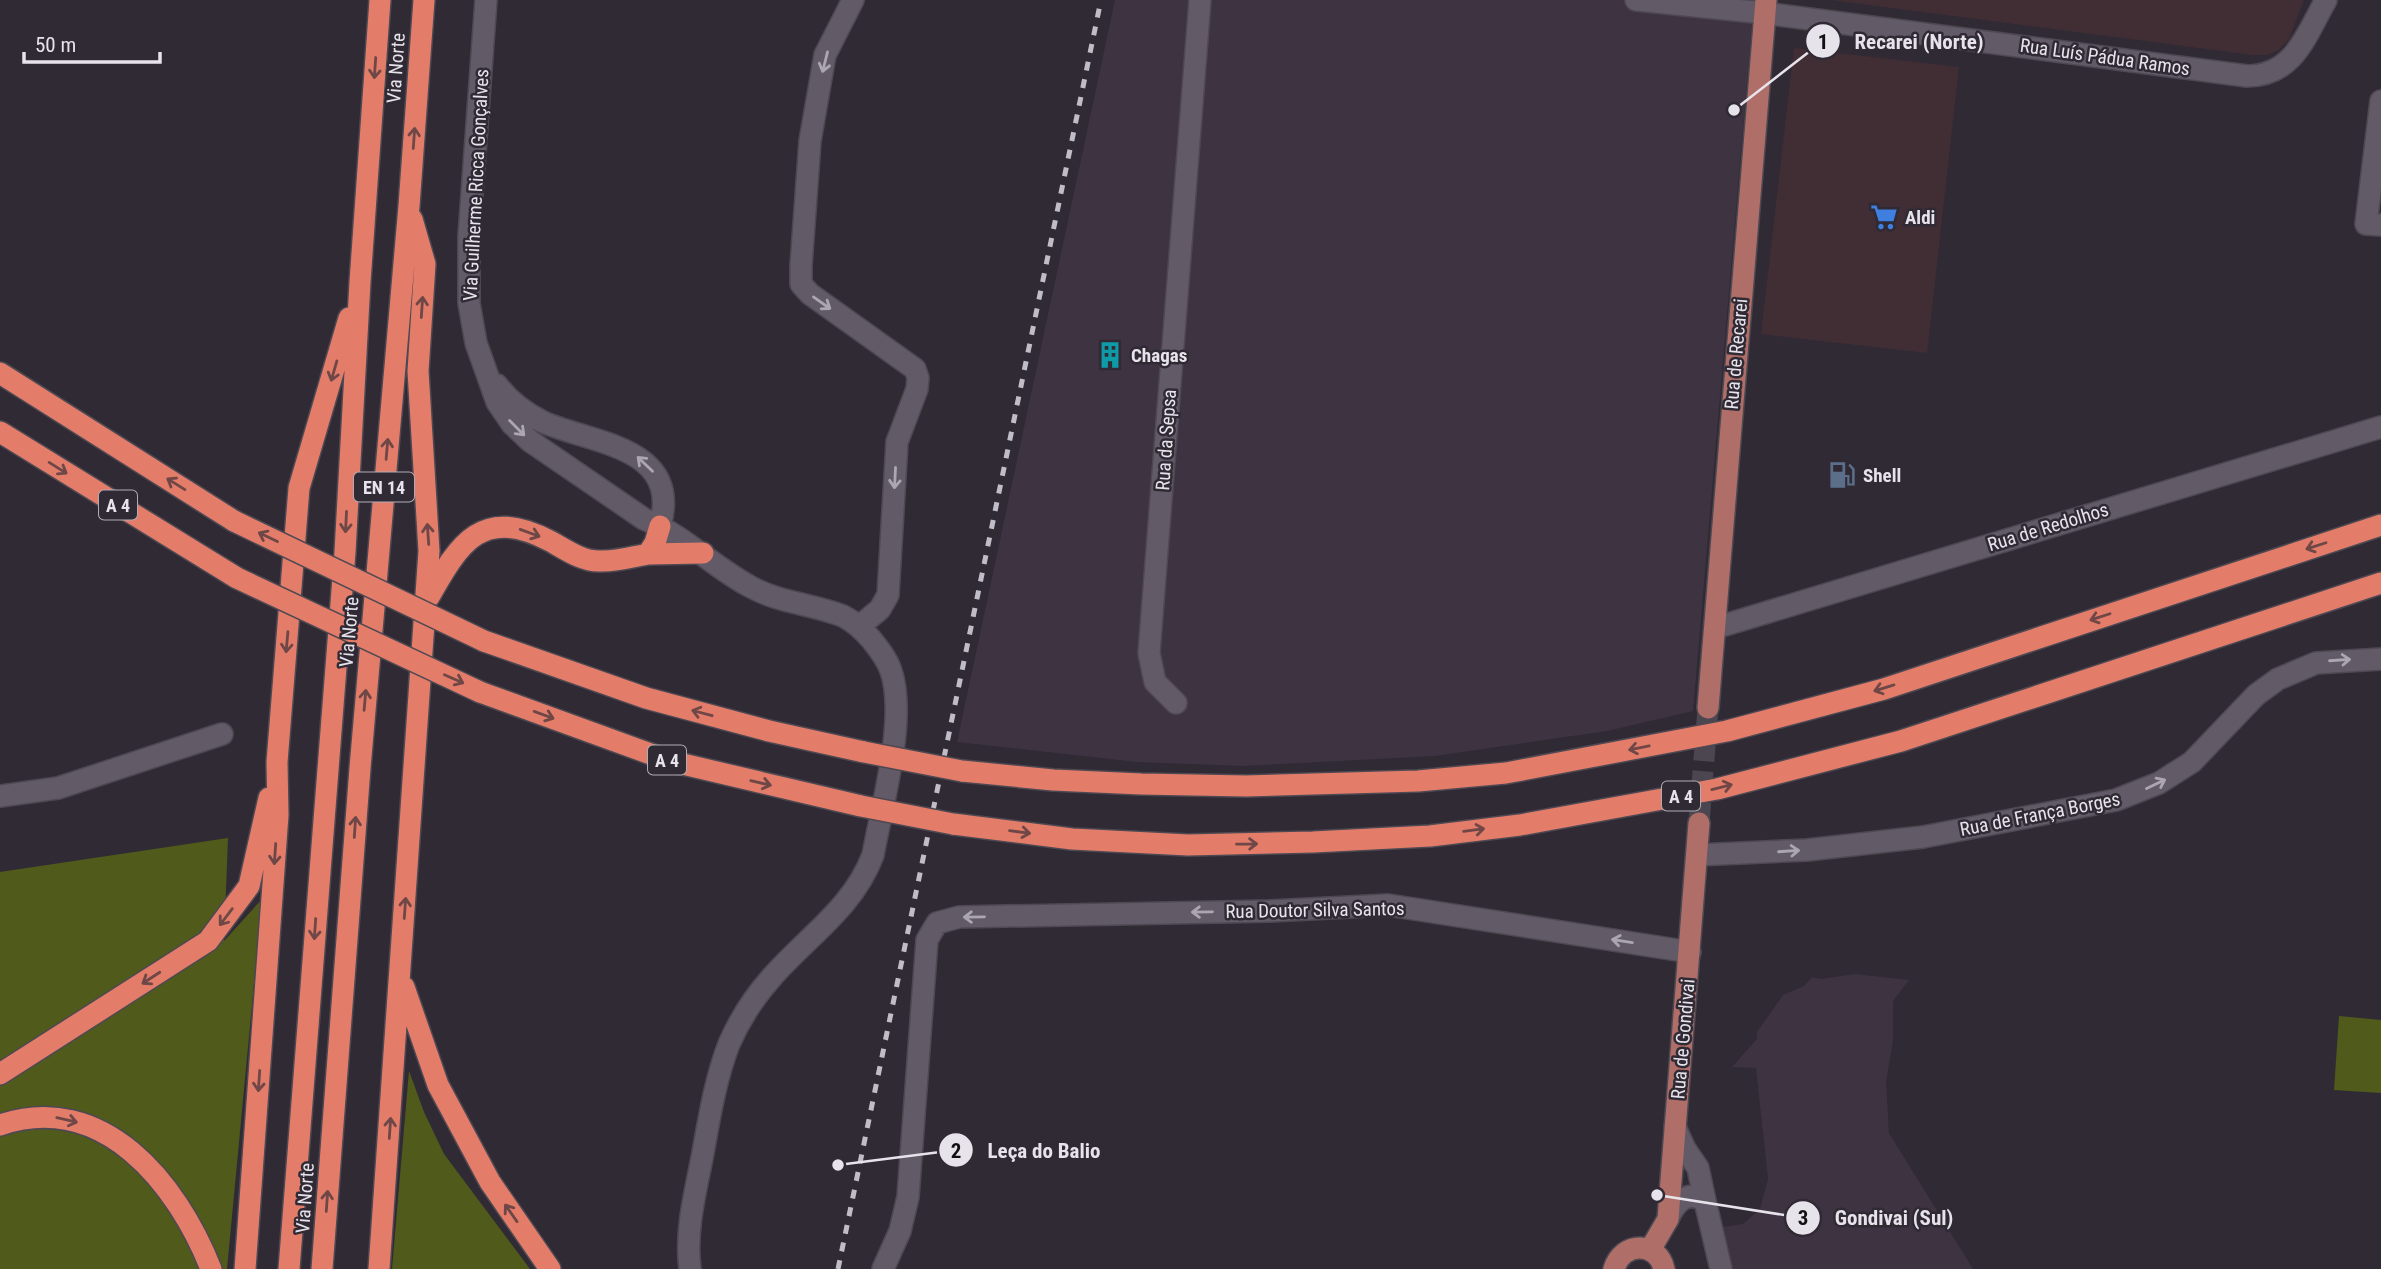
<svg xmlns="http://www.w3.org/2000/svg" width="2381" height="1269" viewBox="0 0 2381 1269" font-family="'Roboto Condensed',sans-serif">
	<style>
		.commercial { fill: #412e35 }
		.industrial { fill: #3e3341 }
		.green { fill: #505b1b }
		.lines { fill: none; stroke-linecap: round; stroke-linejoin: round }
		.major-tunnel { stroke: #4b4650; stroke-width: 21; stroke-dasharray: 21 10; stroke-linecap: butt }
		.minor-casing { stroke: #4e4852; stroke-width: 24 }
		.major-casing { stroke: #4e4852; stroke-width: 24 }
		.highway-casing { stroke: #4e4852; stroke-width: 24 }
		.minor { stroke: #625b67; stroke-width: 21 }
		.major { stroke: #af6f68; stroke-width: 21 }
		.highway { stroke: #e37d69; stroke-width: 21 }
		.rail { stroke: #c1bdc6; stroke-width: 5; stroke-dasharray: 9 9; stroke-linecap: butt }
		.highway-bridge-casing { stroke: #4e4852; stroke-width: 24; stroke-linecap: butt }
		.highway-bridge { stroke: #e37d69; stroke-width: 21 }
		.oneway { stroke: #aba6b0 }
		.oneway2 { stroke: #6f4747 }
		.labels { text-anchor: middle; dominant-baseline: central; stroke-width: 5; stroke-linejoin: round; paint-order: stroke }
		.shield { fill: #302a35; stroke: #b0acb4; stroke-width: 2 }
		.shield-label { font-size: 18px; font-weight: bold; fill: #e7e3eb }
		.street-label { font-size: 19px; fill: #e7e3eb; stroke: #302a35 }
		.poi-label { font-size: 19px; font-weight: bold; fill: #e7e3eb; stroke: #302a35; text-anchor: start }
		.leader { fill: none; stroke: #e7e3eb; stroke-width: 2.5 }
		.callout-dot { fill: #e7e3eb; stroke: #302a35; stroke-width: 2.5 }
		.mark-label { font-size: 21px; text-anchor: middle; font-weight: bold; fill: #111 }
		.callout-label { font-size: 21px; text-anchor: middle; font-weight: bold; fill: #e7e3eb; stroke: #302a35; stroke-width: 5; stroke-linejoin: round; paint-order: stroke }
	</style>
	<rect width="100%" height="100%" fill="#302a35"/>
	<!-- commercial -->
	<path class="commercial" d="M1831,0H2304L2289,39L2279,50L2267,55H2253Z
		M1794,48L1959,67L1927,353L1761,334Z"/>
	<!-- industrial -->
	<path class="industrial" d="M1115,0H1754L1693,711L1607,731L1435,756L1243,766L1137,762L957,742Z
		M1855,974L1909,980L1893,1001V1041L1886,1082L1889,1133L1973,1269H1724L1728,1250L1723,1227L1743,1224L1760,1209L1768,1179L1756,1068L1732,1067L1757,1039V1032L1783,995L1804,986L1812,977L1821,979Z"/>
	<!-- green -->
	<path class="green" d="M228,838L224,941L262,899L227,1269H0V872Z
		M2339,1016L2381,1020V1093L2334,1090Z
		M409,1071L424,1112L444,1154L530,1269H392Z"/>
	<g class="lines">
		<!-- major-tunnel -->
		<path class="major-tunnel" d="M1699,823L1708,708"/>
		<defs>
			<path id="minor" d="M486,0L469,236V303L476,343L497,402L512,424L530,441L644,519C685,536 713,567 751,587C780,603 813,604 843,616C855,622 863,630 871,639C879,649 887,659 891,671C907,718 882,805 873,855C853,908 808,936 772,977C755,996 739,1021 729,1044C715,1080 709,1120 702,1158C695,1194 685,1232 690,1269
				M853,0L825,55L810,141L801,266V284L810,294L915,369L918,378L917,389L897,442L888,595L880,609L860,626
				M1636,0L1764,13L2247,76C2294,76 2306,35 2326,0
				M2381,101L2366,224L2381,225
				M497,385C509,401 525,413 543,422C593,444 682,446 660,526
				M1715,628L2381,427
				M1176,703L1155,682L1149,653L1200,0
				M0,796L58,788L222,734
				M1697,855L1807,850L1923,837L2116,800L2159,783L2192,762L2256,695L2278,679L2316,663L2381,659
				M1675,1127L1685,1149L1698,1168L1705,1201
				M1668,1219C1675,1203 1687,1189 1705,1201L1721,1269
				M883,1269L900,1231L908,1197L927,940L937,923L959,917L1269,911L1388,905L1690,952"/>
			<path id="major" d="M1708,708L1766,0
				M1650,1250L1668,1219L1699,823
				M1614,1269C1622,1241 1658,1241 1664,1269"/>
			<path id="highway" d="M0,373L234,521
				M0,432L237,578
				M648,554L703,553
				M429,597C460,542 482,506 550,541C565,549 581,561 599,561C615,562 632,557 648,554L655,543L660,526
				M484,641L646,698L769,731L864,752
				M480,692L670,761L861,806
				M962,771L1053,780L1141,784L1246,786L1418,781L1506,773L1727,731L1884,689L2381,525
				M953,824L1072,839L1188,845L1313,842L1430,836L1520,825L1717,789L1901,741L2381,583
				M404,987L438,1085L490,1182L550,1269
				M0,1074L208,941L249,886L269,798
				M0,1125C103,1090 177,1183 211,1269
				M245,1269L278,815L277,762L299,488L349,318
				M289,1269L345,552L360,282L380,0
				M322,1269L360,768L409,206L424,0
				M379,1269L429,551L418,371L425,264L412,219"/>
		</defs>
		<!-- minor casing -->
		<use href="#minor" class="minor-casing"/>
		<!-- major casing -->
		<use href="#major" class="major-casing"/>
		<!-- highway casing -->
		<use href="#highway" class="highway-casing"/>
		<!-- minor -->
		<use href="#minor" class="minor"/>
		<!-- major -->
		<use href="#major" class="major"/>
		<!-- highway -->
		<use href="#highway" class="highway"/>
		<!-- rail -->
		<path class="rail" d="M838,1269L1101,0"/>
		<defs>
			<path id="highway-bridge" d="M234,521L484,641
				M237,578L480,692
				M864,752L962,771
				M861,806L953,824"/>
		</defs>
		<!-- highway-bridge casing -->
		<use href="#highway-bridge" class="highway-bridge-casing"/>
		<!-- highway-bridge -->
		<use href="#highway-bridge" class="highway-bridge"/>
	</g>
	<!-- one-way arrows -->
	<defs><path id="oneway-shaft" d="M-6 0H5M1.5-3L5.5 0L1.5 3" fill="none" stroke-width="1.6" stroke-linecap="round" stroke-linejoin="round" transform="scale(1.75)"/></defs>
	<g class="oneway">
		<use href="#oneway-shaft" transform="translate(825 62) rotate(104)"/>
		<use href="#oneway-shaft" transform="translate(822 303) rotate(35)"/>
		<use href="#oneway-shaft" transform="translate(517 428) rotate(45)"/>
		<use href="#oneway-shaft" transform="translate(645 464) rotate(-136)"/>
		<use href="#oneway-shaft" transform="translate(895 478) rotate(93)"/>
		<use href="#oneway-shaft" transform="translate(2340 660) rotate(-4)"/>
		<use href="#oneway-shaft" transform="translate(2156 784) rotate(-26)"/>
		<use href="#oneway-shaft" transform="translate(1789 851) rotate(-4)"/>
		<use href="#oneway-shaft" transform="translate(1202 912) rotate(179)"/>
		<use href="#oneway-shaft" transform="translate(974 917) rotate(179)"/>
		<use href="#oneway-shaft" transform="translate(1622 941) rotate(-171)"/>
	</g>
	<g class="oneway2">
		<use href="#oneway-shaft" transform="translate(375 68) rotate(94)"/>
		<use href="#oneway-shaft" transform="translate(414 138) rotate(-86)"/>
		<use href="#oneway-shaft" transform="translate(422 307) rotate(-86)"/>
		<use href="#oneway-shaft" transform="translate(334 371) rotate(106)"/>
		<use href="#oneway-shaft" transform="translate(387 449) rotate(-85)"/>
		<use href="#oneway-shaft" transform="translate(58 468) rotate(32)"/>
		<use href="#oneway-shaft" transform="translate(176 484) rotate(-148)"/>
		<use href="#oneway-shaft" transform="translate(346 522) rotate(93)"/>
		<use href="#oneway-shaft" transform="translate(530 533) rotate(20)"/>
		<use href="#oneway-shaft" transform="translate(428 534) rotate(-94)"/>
		<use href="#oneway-shaft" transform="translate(268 537) rotate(-154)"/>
		<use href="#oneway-shaft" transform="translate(2316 546) rotate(162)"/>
		<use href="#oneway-shaft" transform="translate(2100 617) rotate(162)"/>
		<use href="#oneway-shaft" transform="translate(287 642) rotate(95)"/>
		<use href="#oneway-shaft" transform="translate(454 679) rotate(24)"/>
		<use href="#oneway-shaft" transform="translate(1884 688) rotate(163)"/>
		<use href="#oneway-shaft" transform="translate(365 700) rotate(-85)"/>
		<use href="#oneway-shaft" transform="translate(702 713) rotate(-165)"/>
		<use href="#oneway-shaft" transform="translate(544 715) rotate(20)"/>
		<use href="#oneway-shaft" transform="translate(1639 748) rotate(169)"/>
		<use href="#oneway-shaft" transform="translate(761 783) rotate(13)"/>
		<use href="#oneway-shaft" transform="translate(1722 787) rotate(-14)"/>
		<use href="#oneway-shaft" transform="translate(355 827) rotate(-86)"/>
		<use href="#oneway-shaft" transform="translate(1474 830) rotate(-7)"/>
		<use href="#oneway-shaft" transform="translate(1020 832) rotate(7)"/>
		<use href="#oneway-shaft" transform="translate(1247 844) rotate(-1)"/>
		<use href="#oneway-shaft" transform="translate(275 854) rotate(94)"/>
		<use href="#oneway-shaft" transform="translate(405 908) rotate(-86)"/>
		<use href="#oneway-shaft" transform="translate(226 917) rotate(127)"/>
		<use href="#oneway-shaft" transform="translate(315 929) rotate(94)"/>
		<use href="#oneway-shaft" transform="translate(151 978) rotate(147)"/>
		<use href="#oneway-shaft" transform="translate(259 1081) rotate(94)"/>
		<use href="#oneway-shaft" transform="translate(67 1120) rotate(13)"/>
		<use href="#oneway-shaft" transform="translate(390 1128) rotate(-86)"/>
		<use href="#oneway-shaft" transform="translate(327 1201) rotate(-86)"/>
		<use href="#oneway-shaft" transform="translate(511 1213) rotate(-125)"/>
	</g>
	<!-- icons -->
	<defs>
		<symbol id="supermarket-bare" viewBox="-9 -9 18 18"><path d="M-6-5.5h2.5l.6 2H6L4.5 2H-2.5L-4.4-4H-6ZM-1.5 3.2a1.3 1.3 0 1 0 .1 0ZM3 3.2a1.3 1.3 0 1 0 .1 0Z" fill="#3f7fe0" stroke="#302a35" stroke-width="2.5" paint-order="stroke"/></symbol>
		<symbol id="building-bare" viewBox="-9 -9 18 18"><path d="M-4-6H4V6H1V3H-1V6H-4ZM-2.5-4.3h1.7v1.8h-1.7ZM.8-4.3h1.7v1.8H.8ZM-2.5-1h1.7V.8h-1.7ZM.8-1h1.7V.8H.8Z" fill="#0f9aa8" stroke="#302a35" stroke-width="2.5" paint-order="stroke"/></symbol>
		<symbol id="fuel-bare" viewBox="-9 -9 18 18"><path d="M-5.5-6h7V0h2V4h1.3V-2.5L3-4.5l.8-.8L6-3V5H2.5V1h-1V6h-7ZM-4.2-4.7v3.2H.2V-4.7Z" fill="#5c6f8a" stroke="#302a35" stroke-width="2.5" paint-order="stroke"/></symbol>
	</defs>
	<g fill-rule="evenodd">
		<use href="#supermarket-bare" x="1865" y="198" width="38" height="38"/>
		<use href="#building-bare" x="1091" y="336" width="38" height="38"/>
		<use href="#fuel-bare" x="1823" y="456" width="38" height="38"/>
	</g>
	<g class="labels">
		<!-- shield labels -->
		<g class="shield">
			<rect x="354" y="472.5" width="60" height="29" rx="5"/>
			<rect x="99" y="490.5" width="38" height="29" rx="5"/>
			<rect x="648" y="745.5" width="38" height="29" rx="5"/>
			<rect x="1662" y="781.5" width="38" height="29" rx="5"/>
		</g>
		<g class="shield-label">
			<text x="384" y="487">EN 14</text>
			<text x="118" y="505">A 4</text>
			<text x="667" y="760">A 4</text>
			<text x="1681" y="796">A 4</text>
		</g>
		<!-- street labels -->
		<g class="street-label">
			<text transform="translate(2105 57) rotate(8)">Rua Luís Pádua Ramos</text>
			<text transform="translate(396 68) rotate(-86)">Via Norte</text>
			<text transform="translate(476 185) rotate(-87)">Via Guilherme Ricca Gonçalves</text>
			<text transform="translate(1736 354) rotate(-85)">Rua de Recarei</text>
			<text transform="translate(1166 440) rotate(-86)">Rua da Sepsa</text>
			<text transform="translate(2048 527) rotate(-17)">Rua de Redolhos</text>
			<text transform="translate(349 632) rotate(-85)">Via Norte</text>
			<text transform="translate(2040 814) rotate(-11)">Rua de França Borges</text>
			<text transform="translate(1315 910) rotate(-1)">Rua Doutor Silva Santos</text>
			<text transform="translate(1683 1039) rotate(-85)">Rua de Gondivai</text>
			<text transform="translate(305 1198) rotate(-86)">Via Norte</text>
		</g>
		<!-- poi labels -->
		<g class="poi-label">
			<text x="1905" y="217">Aldi</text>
			<text x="1131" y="355">Chagas</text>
			<text x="1863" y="475">Shell</text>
		</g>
	</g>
	<!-- callouts -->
	<path class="leader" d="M1734 110L1823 41M838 1165L956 1150M1657 1195L1803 1218"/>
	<g class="callout-dot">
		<circle cx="1734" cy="110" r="7"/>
		<circle cx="838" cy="1165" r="7"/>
		<circle cx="1657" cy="1195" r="7"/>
		<circle cx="1823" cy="41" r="18"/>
		<circle cx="956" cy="1150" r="18"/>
		<circle cx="1803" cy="1218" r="18"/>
	</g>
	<g class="mark-label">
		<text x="1823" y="49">1</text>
		<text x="956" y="1158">2</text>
		<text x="1803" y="1225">3</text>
	</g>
	<g class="callout-label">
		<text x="1919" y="49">Recarei (Norte)</text>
		<text x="1044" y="1158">Leça do Balio</text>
		<text x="1894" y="1225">Gondivai (Sul)</text>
	</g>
	<!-- scale -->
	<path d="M24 52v10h136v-10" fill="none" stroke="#e7e3eb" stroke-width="3.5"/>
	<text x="35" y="52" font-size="21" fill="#e7e3eb" stroke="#302a35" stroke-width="5" paint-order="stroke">50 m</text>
</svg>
